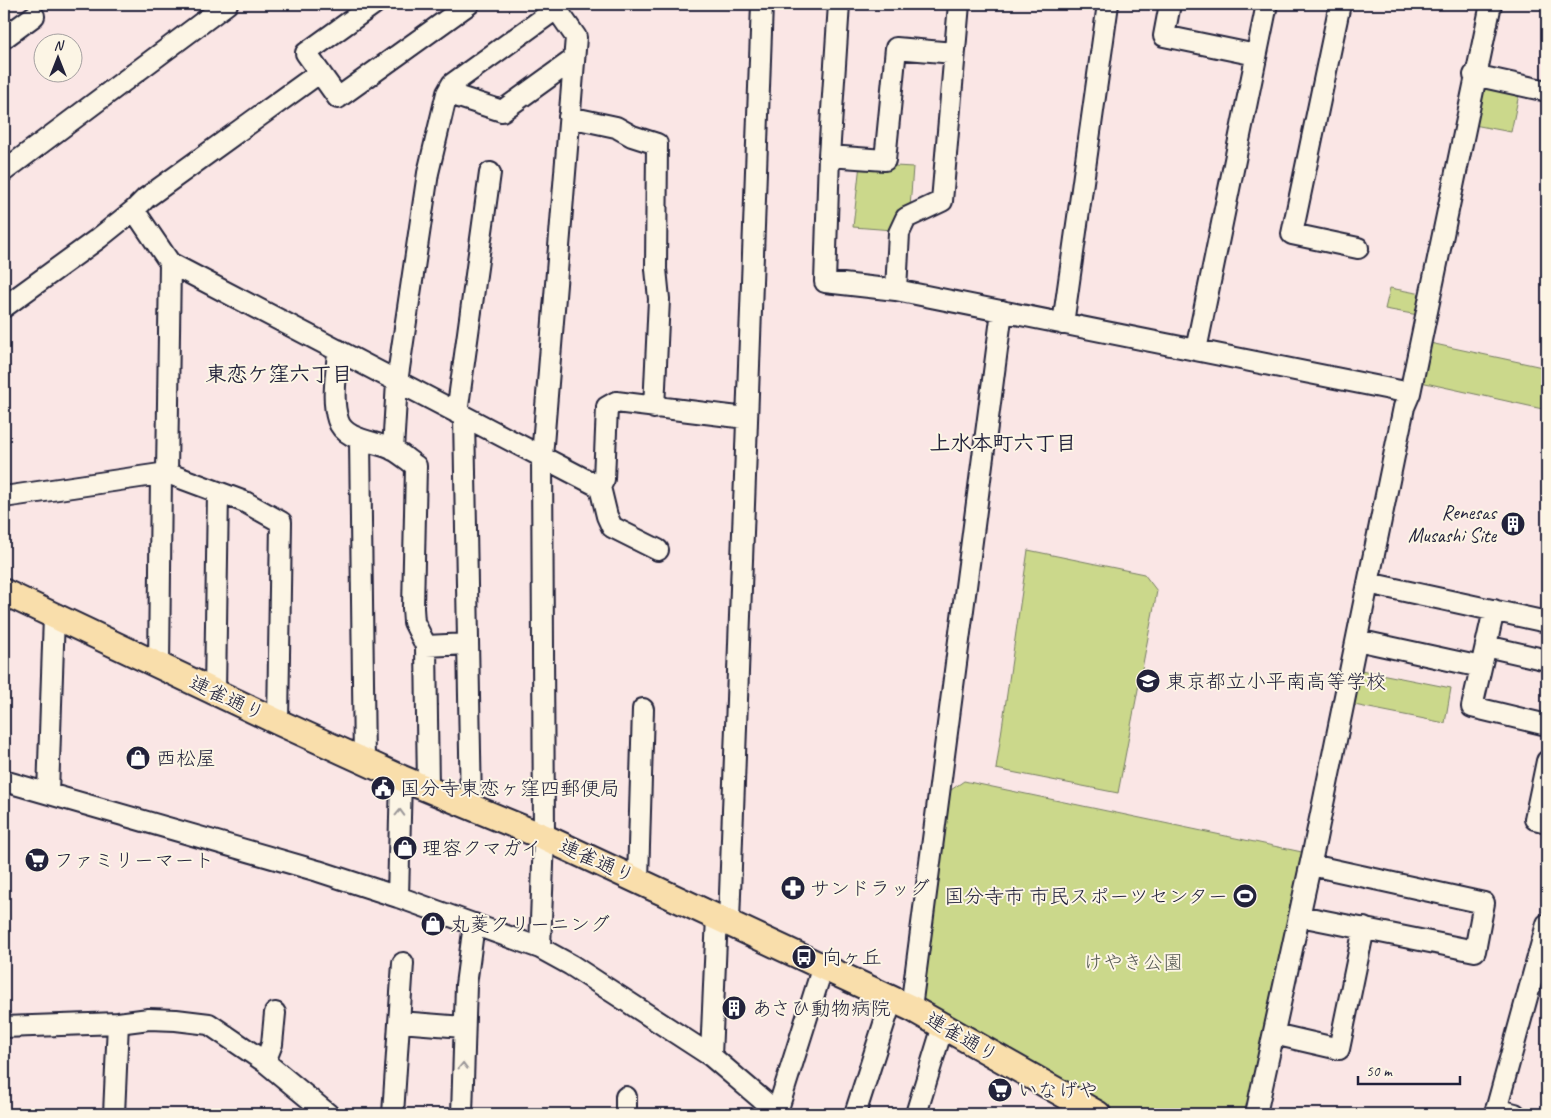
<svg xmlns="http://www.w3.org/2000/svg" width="1551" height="1118" viewBox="0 0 1551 1118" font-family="Caveat,'Klee One',sans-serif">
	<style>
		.green { fill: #cbd88b; stroke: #767d63 }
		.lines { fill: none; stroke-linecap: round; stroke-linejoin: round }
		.minor-casing { stroke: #22223b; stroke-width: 24 }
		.major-casing { stroke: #22223b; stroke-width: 29 }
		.minor { stroke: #fcf5e5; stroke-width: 20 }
		.major { stroke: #f9deab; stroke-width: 25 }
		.oneway { stroke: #9a9698 }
		.labels { text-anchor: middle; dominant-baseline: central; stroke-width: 4; stroke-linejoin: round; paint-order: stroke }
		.poi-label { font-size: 20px; fill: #22223b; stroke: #fcf5e5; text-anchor: start }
		.street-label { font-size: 20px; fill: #22223b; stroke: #fcf5e5 }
		.park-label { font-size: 20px; fill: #555953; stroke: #fcf5e5 }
		.neighbourhood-label { font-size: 21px; font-weight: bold; fill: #22223b; stroke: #fcf5e5 }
	</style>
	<rect width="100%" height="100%" fill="#fae6e5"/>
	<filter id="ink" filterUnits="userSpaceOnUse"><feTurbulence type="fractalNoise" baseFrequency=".02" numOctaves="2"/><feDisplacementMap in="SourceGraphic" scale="10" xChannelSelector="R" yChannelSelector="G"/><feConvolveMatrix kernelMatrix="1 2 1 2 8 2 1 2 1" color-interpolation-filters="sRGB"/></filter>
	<g filter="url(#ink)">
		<!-- green -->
		<path class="green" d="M1485,86L1519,94L1511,132L1474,125L1481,89Z
			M860,164L913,167L910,208L893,230L853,227Z
			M1390,288L1422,294L1418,315L1385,309Z
			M1430,343L1547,368V410L1421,382Z
			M1028,550L1144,574L1157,591L1118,793L996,769Z
			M1361,670L1451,688L1445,723L1354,705Z
			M964,781L1302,852L1245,1114H1113L918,1002L948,792Z"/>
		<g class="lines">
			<defs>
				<path id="minor" d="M374,4L306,53L338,98L469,4
					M839,4L829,156L825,282L896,290L1410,393
					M1170,4L1164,36L1256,55
					M1340,4L1292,234L1358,248
					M4,38L34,16
					M1474,75L1547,91
					M447,93L502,111L574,59
					M569,117L616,127L632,136L657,144L656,269L659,299L654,408
					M829,156L885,160L896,48L954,53
					M4,171L227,4
					M170,263L600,487L607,516L612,527L658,550
					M896,290L899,233L906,218L942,201L959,4
					M4,307L99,238L134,210
					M1063,324L1108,4
					M338,350C337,372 331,399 338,420C344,441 377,441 394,450C401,454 409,461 416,466L413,608L414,622L426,646L428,788
					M1196,350L1267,4
					M457,413L490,173
					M464,417L471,807
					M360,439L364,761
					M393,450L397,382L428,173L447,93L452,84L563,4
					M167,473L170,263L134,210L146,198L319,73
					M600,487L604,479L607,407L616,402L746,418
					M4,497L167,473L245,502L281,522L278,722
					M1368,583L1547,622
					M1494,610L1472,707L1547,725
					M1357,640L1481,667
					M426,646L468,644
					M1486,646L1547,660
					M159,667L161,474
					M215,692L218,492
					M1547,761L1535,819L1547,822
					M4,781L318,871L398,897L540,948L571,965L711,1056L779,1114
					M48,793L54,616
					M638,880L643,709
					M398,897L401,778
					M1300,916L1475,951L1484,903L1311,865
					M729,922L762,4
					M540,948L544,837L542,457L576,37L553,4
					M911,1008L1002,311
					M400,1022L463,1027
					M4,1027L118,1023L149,1019L176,1020L209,1024L265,1062L328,1114
					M1274,1034L1339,1049L1364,928
					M711,1056L717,916
					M265,1062L272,1044L275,1013
					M1496,1109L1515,1114
					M777,1112L823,966
					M114,1114L118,1023
					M393,1114L403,963
					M462,1114L466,985L474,924
					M626,1114V1097
					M855,1114L892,999
					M916,1114L943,1026
					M1256,1114L1314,848L1404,407L1410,393L1491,4
					M1495,1114L1547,924"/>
				<path id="major" d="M4,592L278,722L401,778L544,837L911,1008L1098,1114"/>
			</defs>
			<!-- minor casing -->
			<use href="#minor" class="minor-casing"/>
			<!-- major casing -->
			<use href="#major" class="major-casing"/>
			<!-- minor -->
			<use href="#minor" class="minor"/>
			<!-- major -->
			<use href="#major" class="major"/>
		</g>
		<!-- one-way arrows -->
		<defs><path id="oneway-chevron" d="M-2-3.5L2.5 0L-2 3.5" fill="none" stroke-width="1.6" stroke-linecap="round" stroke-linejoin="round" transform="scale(1.25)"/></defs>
		<g class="oneway">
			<use href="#oneway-chevron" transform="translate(400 813) rotate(-88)"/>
			<use href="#oneway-chevron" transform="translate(463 1066) rotate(-89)"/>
		</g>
	</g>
	<!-- icons -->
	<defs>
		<symbol id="building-disc" viewBox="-11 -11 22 22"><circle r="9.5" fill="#22223b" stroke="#fcf5e5"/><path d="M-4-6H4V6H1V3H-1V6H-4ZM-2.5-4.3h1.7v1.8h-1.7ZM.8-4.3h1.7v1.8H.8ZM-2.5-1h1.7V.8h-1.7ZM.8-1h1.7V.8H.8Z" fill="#fff"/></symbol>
		<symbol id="school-disc" viewBox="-11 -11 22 22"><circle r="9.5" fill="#22223b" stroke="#fcf5e5"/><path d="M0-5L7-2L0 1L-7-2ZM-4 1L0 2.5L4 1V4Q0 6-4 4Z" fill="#fff"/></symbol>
		<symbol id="shop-disc" viewBox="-11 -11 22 22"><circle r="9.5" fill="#22223b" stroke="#fcf5e5"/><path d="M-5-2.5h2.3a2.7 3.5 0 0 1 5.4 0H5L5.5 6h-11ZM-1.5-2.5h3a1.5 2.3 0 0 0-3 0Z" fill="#fff"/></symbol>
		<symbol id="civic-disc" viewBox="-11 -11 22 22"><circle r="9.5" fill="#22223b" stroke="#fcf5e5"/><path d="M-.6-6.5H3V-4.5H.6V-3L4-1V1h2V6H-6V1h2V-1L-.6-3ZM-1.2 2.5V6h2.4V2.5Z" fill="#fff"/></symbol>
		<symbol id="supermarket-disc" viewBox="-11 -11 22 22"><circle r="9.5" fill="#22223b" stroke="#fcf5e5"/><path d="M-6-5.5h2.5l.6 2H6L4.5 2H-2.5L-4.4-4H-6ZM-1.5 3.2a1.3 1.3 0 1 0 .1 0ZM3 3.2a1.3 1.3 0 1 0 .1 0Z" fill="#fff"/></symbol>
		<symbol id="pharmacy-disc" viewBox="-11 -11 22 22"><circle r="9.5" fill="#22223b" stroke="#fcf5e5"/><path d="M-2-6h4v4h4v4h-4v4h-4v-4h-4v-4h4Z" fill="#fff"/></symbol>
		<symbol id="stadium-disc" viewBox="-11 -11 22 22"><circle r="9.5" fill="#22223b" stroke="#fcf5e5"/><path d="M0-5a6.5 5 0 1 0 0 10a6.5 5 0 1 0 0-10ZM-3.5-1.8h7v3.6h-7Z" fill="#fff"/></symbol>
		<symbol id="bus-disc" viewBox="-11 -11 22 22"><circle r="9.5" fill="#22223b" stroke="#fcf5e5"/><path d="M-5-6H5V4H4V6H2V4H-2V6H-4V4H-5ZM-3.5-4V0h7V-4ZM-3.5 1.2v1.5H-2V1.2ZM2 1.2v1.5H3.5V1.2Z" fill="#fff"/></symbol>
	</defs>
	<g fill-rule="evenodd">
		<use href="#building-disc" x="1499" y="510" width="28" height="28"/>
		<use href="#school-disc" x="1134" y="667" width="28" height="28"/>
		<use href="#shop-disc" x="124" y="744" width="28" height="28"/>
		<use href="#civic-disc" x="369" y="774" width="28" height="28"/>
		<use href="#shop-disc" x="391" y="834" width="28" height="28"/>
		<use href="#supermarket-disc" x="23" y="846" width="28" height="28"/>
		<use href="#pharmacy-disc" x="779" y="874" width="28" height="28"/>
		<use href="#stadium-disc" x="1231" y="882" width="28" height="28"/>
		<use href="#shop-disc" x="419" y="910" width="28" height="28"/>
		<use href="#bus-disc" x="790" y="943" width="28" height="28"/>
		<use href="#building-disc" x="720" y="994" width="28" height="28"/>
		<use href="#supermarket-disc" x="986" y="1076" width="28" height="28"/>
	</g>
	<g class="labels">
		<!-- poi labels -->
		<g class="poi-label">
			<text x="1496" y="512" text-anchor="end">Renesas<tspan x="1496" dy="23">Musashi Site</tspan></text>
			<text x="1166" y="681">東京都立小平南高等学校</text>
			<text x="156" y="758">西松屋</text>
			<text x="400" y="788">国分寺東恋ヶ窪四郵便局</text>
			<text x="422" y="848">理容クマガイ</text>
			<text x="54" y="860">ファミリーマート</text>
			<text x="810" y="888">サンドラッグ</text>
			<text x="1228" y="896" text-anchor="end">国分寺市 市民スポーツセンター</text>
			<text x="450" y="924">丸菱クリーニング</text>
			<text x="822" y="957">向ヶ丘</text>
			<text x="752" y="1008">あさひ動物病院</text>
			<text x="1018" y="1090">いなげや</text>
		</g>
		<!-- street labels -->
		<g class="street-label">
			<text transform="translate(227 698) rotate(25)">連雀通り</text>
			<text transform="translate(597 861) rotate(24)">連雀通り</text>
			<text transform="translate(962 1037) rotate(30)">連雀通り</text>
		</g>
		<!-- park labels -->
		<g class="park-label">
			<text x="1133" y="962">けやき公園</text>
		</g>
		<!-- neighbourhood labels -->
		<g class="neighbourhood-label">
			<text x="279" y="374">東恋ケ窪六丁目</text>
			<text x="1003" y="443">上水本町六丁目</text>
		</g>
	</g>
	<!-- margin -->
	<rect width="1551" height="1118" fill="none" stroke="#fcf5e5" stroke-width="20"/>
	<rect x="10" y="10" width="1531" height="1098" fill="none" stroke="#22223b" stroke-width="2" filter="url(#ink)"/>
	<!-- north arrow -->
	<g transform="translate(58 58)"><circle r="24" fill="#fcf5e5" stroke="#a5a1a1"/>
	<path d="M0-4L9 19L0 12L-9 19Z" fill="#22223b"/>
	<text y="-8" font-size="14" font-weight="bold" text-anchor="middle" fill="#22223b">N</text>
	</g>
	<!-- scale -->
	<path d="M1358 1076v8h102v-8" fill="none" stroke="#22223b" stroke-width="2.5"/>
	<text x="1366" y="1076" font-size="15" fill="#22223b" stroke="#fcf5e5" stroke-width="4" paint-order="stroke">50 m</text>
</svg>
